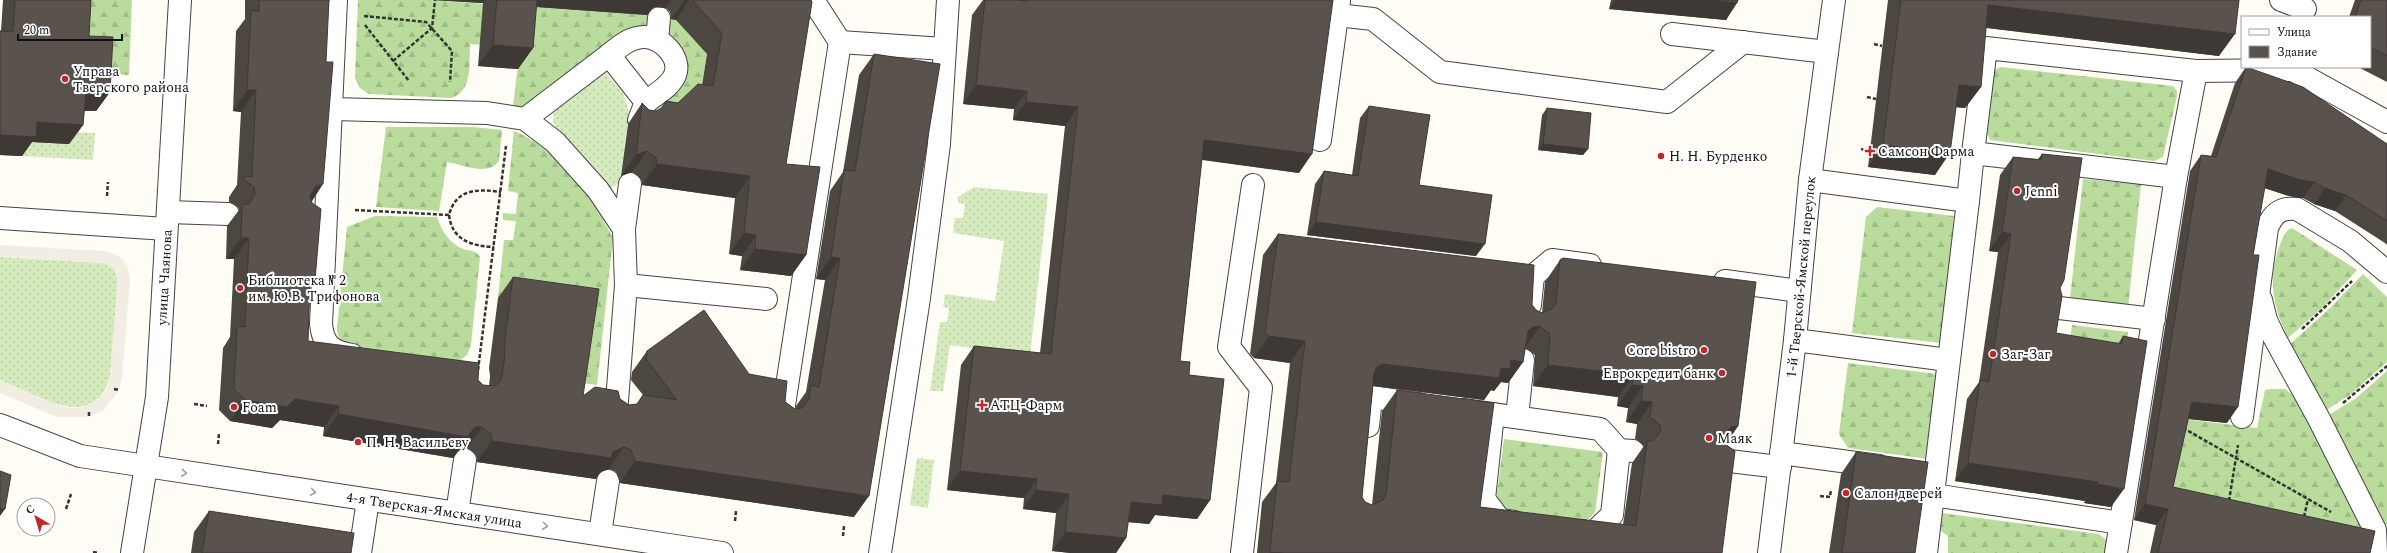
<svg xmlns="http://www.w3.org/2000/svg" width="2387" height="553" viewBox="0 0 2387 553" font-family="Spectral,serif">
	<style>
		.grass { fill: url(#grass-dots) }
		.forest { fill: url(#forest-firs) }
		.plaza { fill: #f1ede2 }
		.lines { fill: none; stroke-linecap: round; stroke-linejoin: round }
		.minor-casing { stroke: #444; stroke-width: 24 }
		.path { stroke: #333; stroke-width: 2.5; stroke-dasharray: 4 2; stroke-linecap: butt }
		.minor { stroke: #fff; stroke-width: 22 }
		.wall { fill: #4d4742; fill-rule: evenodd }
		.shaded-wall { fill: #3f3936 }
		.building { fill: #5a524d; stroke: #3f3936; fill-rule: evenodd }
		.oneway { stroke: #a0a0a0 }
		.poi-dot { fill: #c4262e; stroke: #fff; stroke-width: 1.5 }
		.labels { text-anchor: middle; dominant-baseline: central; stroke-width: 4; stroke-linejoin: round; paint-order: stroke }
		.poi-label { font-size: 14px; fill: #111; stroke: #fff; text-anchor: start }
		.street-label { font-size: 14px; fill: #111; stroke: #fff }
	</style>
	<defs>
		<pattern id="grass-dots" width="8" height="8" patternUnits="userSpaceOnUse"><rect width="8" height="8" fill="#d5ebbd"/><path d="M2 2h.1M6 6h.1" fill="none" stroke="#b6c8a1" stroke-width="1.8" stroke-linecap="round"/></pattern>
		<pattern id="forest-firs" width="22" height="20" patternUnits="userSpaceOnUse"><rect width="22" height="20" fill="#b9dc9c"/><path d="M5 1l3.5 6h-7zM16 11l3.5 6h-7z" fill="#9ebc85"/></pattern>
	</defs>
	<rect width="100%" height="100%" fill="#fffdf5"/>
	<!-- grass -->
	<path class="grass" d="M603,69L623,93L632,120L628,119L620,182L609,190L557,131L553,121L554,109Z
		M70,132L95,133L93,160L22,156L23,142Z
		M974,187L1048,194L1030,356L950,345L943,391H930L940,322H947L949,308L943,307L945,294L995,301L1004,241L953,233L955,218H963L965,204L958,203V197Z
		M0,257L103,263L114,268L118,280L110,375C97,435 35,395 0,380Z
		M917,458L934,460L928,508L910,505Z"/>
	<!-- forest -->
	<path class="forest" d="M79,0H132L129,75L99,74L75,55Z
		M358,0H432L649,15L648,17L688,20L685,30L695,41L709,42L698,107L673,126L651,109L680,82L658,31L520,110L513,106L520,48L470,44C469,64 473,91 451,98L369,94L360,88L355,78Z
		M2001,67L2173,86L2177,91V96L2163,157L2154,161L1990,140L1986,131L1992,71Z
		M386,127H473L502,130L499,161C489,177 461,164 447,162L439,211L376,207Z
		M514,131C559,150 591,196 613,238L597,385L573,382L498,298L504,240H513L516,221L503,220V213L516,214L518,193L508,191Z
		M2083,179L2141,184L2128,308L2070,299Z
		M1877,207L1954,216L1941,343L1852,333L1866,217Z
		M375,216L437,217C442,232 451,246 467,250C473,251 476,251 480,257L471,345L467,355L458,362L354,350C344,344 337,341 337,328L347,227Z
		M2292,228L2357,270L2323,307L2288,338C2273,307 2267,278 2280,245C2282,239 2285,230 2292,228Z
		M2363,274L2387,297V362L2351,394L2325,411L2290,344L2327,311Z
		M2072,325L2128,332L2125,348L2068,356Z
		M1848,363L1937,374L1928,459L1848,448L1839,434Z
		M2387,371V524L2384,526L2327,416L2355,399Z
		M2271,389H2285L2297,398L2364,531L2161,503L2160,416L2257,428L2265,390Z
		M1504,439L1603,452L1595,513L1587,520L1504,510L1496,501Z
		M1942,513L2099,534L2107,541L2106,553H1948V536L1940,530Z"/>
	<!-- plaza -->
	<path class="plaza" d="M0,245L104,251L115,254L123,260L128,269L130,280L122,377L119,390L104,410L89,417H57L0,393V380L61,406L72,408L83,407L102,396L108,387L110,375L118,280L114,268L103,263L0,257Z"/>
	<g class="lines">
		<defs>
			<g id="minor">
				<path d="M336,0L321,324C323,345 332,352 352,355"/>
				<path d="M813,0L840,42"/>
				<path d="M2281,0L2305,9"/>
				<path d="M1337,15L1373,19L1440,72L1667,102L1743,42"/>
				<path d="M1672,34L1827,52"/>
				<path d="M657,40L659,18"/>
				<path d="M609,55C619,47 630,37 644,37C661,37 682,57 675,75C670,87 656,94 646,102"/>
				<path d="M2196,71L2293,70L2387,122"/>
				<path d="M332,109L487,113L525,119L555,142L598,190L624,229L626,285L616,414"/>
				<path d="M525,119L609,55L646,102L639,120"/>
				<path d="M1320,140L1339,1"/>
				<path d="M1973,153L1986,48L2196,71L2176,177L2116,553"/>
				<path d="M1810,180L1968,201L1926,553"/>
				<path d="M1968,201L1973,153L2176,177"/>
				<path d="M168,212L228,214"/>
				<path d="M0,218L166,229"/>
				<path d="M624,229L630,184"/>
				<path d="M1725,281L1799,291"/>
				<path d="M626,285L766,299"/>
				<path d="M2261,300L2266,320L2274,337L2319,419L2375,530L2376,553"/>
				<path d="M1530,305L1533,276L1552,260L1590,265"/>
				<path d="M2059,308L2154,319"/>
				<path d="M1795,340L1948,360"/>
				<path d="M1463,410L1600,429L1619,450L1633,451"/>
				<path d="M1493,414L1484,499L1500,520L1514,522"/>
				<path d="M1517,417L1523,360"/>
				<path d="M2242,417L2267,228C2273,213 2281,207 2297,209L2350,241L2387,272"/>
				<path d="M782,418L840,42L944,49"/>
				<path id="s1" d="M0,425L80,456L722,553"/>
				<path d="M1368,426L1371,397L1419,404"/>
				<path d="M1781,453L1879,466"/>
				<path d="M1721,460L1780,467"/>
				<path d="M1933,495L2121,523"/>
				<path d="M457,513L465,460"/>
				<path d="M1579,531L1593,533L1612,515L1619,450"/>
				<path d="M600,534L608,481"/>
				<path id="s2" d="M132,553L157,397L180,0"/>
				<path d="M360,553L368,500"/>
				<path d="M880,553L919,298L939,144L948,0"/>
				<path d="M1242,553L1261,388L1229,347L1253,185"/>
				<path id="s3" d="M1769,553L1795,340L1810,180L1834,0"/>
			</g>
		</defs>
		<!-- minor casing -->
		<use href="#minor" class="minor-casing"/>
		<!-- path -->
		<path class="path" d="M364,16L426,22L452,51L450,82
			M365,25L409,81
			M1874,44L1882,46
			M393,61L432,28L435,0
			M1867,97L1876,99
			M1861,149L1870,151
			M107,196L108,182
			M355,210L449,215C456,188 478,189 501,192
			M449,215C452,240 471,246 494,247
			M2302,329L2352,281
			M478,370L506,146
			M114,389L119,390
			M2343,403L2387,366
			M194,404L207,406
			M89,412V417
			M2183,428L2331,512
			M218,444L219,433
			M1820,496L1830,497L1831,489
			M2229,501L2238,445
			M66,509L71,494
			M2304,517L2308,499
			M735,521L736,511
			M843,536L844,526
			M93,552L99,553"/>
		<!-- minor -->
		<use href="#minor" class="minor"/>
	</g>
	<!-- wall -->
	<path class="wall" d="M3,0H91L89,36L110,92L96,111H84L83,125L69,144L32,142L22,156L0,155V31H1Z
		M245,0H330L329,1L312,201L310,287L308,341L478,380L483,385L489,386L490,376L489,368L498,298L513,277L583,396L620,399L629,405L637,404L643,395L631,380L632,372L647,351L749,374L795,409H796V406L806,392L825,280L816,279L830,191L843,172L859,75L874,54L854,517L620,483L616,472L609,469L600,472L596,479L477,462L476,455L467,448L460,449L453,458L323,436L324,427L280,420L272,428L230,421L219,410L223,348L230,337L234,259H226L227,226L239,210V208L229,202V197L237,185L241,112L233,111L236,31L245,19Z
		M433,0H811L786,164L806,255L791,276L740,270L742,256L729,254L735,198L642,185L641,179L632,172L621,176L628,124L642,103L649,110L656,111L661,109L666,101L678,103L702,85L707,54L676,20L671,19L670,12L666,8L654,7L647,15L536,7L533,48L518,69L478,66L483,3Z
		M983,0H1333L1299,173L1202,160L1180,361L1189,375L1210,500L1197,519L1155,515L1149,524L1128,522L1126,538L1116,553H1071L1052,551L1056,513L1023,509L1024,498L947,490L961,365L974,346L1040,353L1065,126L1013,120L1014,109L963,104L972,15Z
		M1611,0H1738L1726,20L1609,9Z
		M1888,0H2239L2219,56L1986,28L1981,87L1965,108L1956,107L1935,175L1868,167Z
		M2355,0H2387V82L2358,67H2370V17H2349Z
		M2246,67L2387,144V245L2385,243L2335,211L2314,204L2303,198L2289,196L2264,188L2227,423L2188,419L2173,487L2370,553H2150L2156,525L2134,520L2190,171L2201,155L2211,156L2235,83Z
		M1369,106L1419,185L1476,256L1307,235L1315,184L1324,171L1352,175L1360,118Z
		M1547,108L1588,149L1583,155L1538,150L1542,115Z
		M2042,154L2060,288L2056,333L2118,344L2123,336L2111,507L2084,503L2085,501L1955,481L1967,399L1979,382L1998,252L1989,251L2000,175L2013,157L2038,159Z
		M1278,234L1532,305L1536,310L1542,313L1545,282L1560,260L1738,426L1726,444L1722,553H1257L1262,502L1276,483L1290,363L1254,358L1250,354L1263,255ZM1525,348L1535,355L1533,386L1618,397L1617,406L1628,408L1626,422L1637,424L1635,439L1644,446L1632,463L1623,525L1480,507L1397,390L1382,411L1372,505L1365,502L1362,497L1373,386L1484,400L1491,390L1494,391L1501,382L1508,383L1523,362Z
		M1856,452L1915,553H1829L1841,474Z
		M209,511L351,553H191L194,532Z"/>
	<!-- shaded-wall -->
	<path class="shaded-wall" d="M433,0H486L483,3Z
		M528,0H671L666,8L654,7L647,15L523,6Z
		M685,0H689L676,20L671,19Z
		M1615,0H1707L1737,3L1726,20L1609,9Z
		M1988,5L2235,34L2219,56L1973,26Z
		M493,45L533,48L518,69L478,66Z
		M976,85L1027,91L1014,109L963,104Z
		M1959,85L1981,87L1965,108L1944,106Z
		M247,90H256L241,112L233,111Z
		M86,91L110,92L96,111L72,110Z
		M1026,102L1078,107L1065,126L1013,120Z
		M37,122L83,125L69,144L32,142L22,156L0,155V135Z
		M1204,140L1312,154L1299,173L1191,158Z
		M1543,144L1588,149L1583,155L1538,150Z
		M1883,145L1950,153L1935,175L1868,167Z
		M647,151L632,172L621,176L636,155Z
		M657,164L750,176L735,198L642,185Z
		M2268,169L2314,182L2303,198L2289,196L2256,185Z
		M323,184L309,206L301,207L316,186Z
		M2325,188L2346,195L2335,211L2314,204Z
		M1316,222L1485,244L1476,256L1307,235Z
		M2002,232L2011,234L1998,252L1989,251Z
		M744,233L756,235L742,256L729,254Z
		M241,238H249L234,259H226Z
		M755,249L806,255L791,276L740,270Z
		M831,257L840,258L825,280L816,279Z
		M310,279L315,280L300,301Z
		M1540,326L1525,348L1528,331L1533,327Z
		M1269,336L1305,341L1290,363L1254,358Z
		M1511,360L1523,362L1508,383L1501,382L1494,391L1491,390L1484,400L1367,385L1376,368L1382,364Z
		M1548,365L1634,375L1618,397L1533,386Z
		M1632,385L1643,386L1628,408L1617,406Z
		M295,399L339,406L324,427L280,420L272,428L230,421L245,400Z
		M1641,401L1652,402L1637,424L1626,422Z
		M2192,402L2238,407L2227,423L2180,418Z
		M338,414L482,427L467,448L460,449L453,458L323,436Z
		M1738,426L1723,448L1709,458L1731,427Z
		M492,441L624,447L609,469L600,472L596,479L477,462Z
		M635,461L869,496L854,517L620,483Z
		M1968,463L2098,482L2085,501L1955,481Z
		M960,471L1037,479L1024,498L947,490Z
		M2097,484L2124,489L2111,507L2084,503Z
		M1036,490L1069,494L1056,513L1023,509Z
		M1163,495L1210,500L1197,519L1155,515L1149,524L1117,521L1131,502Z
		M2145,504L2168,509L2156,525L2134,520Z
		M0,508L5,509L0,516Z
		M1065,532L1126,538L1116,553H1071L1052,551Z
		M1270,552L1283,553H1269Z"/>
	<!-- building -->
	<path class="building" d="M15,0H91L89,36L113,37L112,55L110,92L86,91L83,125L37,122L36,137L0,135V31L13,32Z
		M259,0H329L326,62H333L323,184L316,186L310,196L312,203L321,209L315,280L310,279L308,341L479,363L478,380L483,385L494,386L499,383L502,377L505,355L504,347L513,277L599,289L583,396L595,387L618,391L620,399L629,405L637,404L643,395L677,400L646,359L647,351L704,310L749,374L787,381L785,402L795,409L802,408L809,399L811,385L819,387L840,258L831,257L844,170L855,171L874,54L940,64L869,496L635,461L631,450L624,447L613,452L611,458L492,441L491,434L482,427H475L467,437L338,414L339,406L295,399L287,407L245,400L234,389L237,326L245,327L249,238H241L242,205L249,204L255,194L254,187L244,180V176L252,177L256,90H247L251,10L259,11Z
		M497,0H537L533,48L493,45Z
		M692,0H811L812,2L786,164L820,167L806,255L755,249L756,235L744,233L750,176L657,164L656,158L647,151L636,155L642,103L649,110L656,111L662,108L666,101L678,103L698,84L713,86L722,33Z
		M985,0H1018L1026,1V0H1333L1312,154L1204,140L1180,361L1190,362L1189,375L1224,379L1210,500L1163,495L1162,505L1131,502L1126,538L1065,532L1069,494L1036,490L1037,479L960,471L974,346L1051,354L1078,107L1026,102L1027,91L976,85Z
		M1707,0H1738L1737,3Z
		M1901,0H2239L2235,34L1988,5L1981,87L1959,85L1950,153L1883,145Z
		M2361,0H2387V56L2370,47V17H2355Z
		M2246,67L2303,87L2387,144V221L2346,195L2325,188L2314,182L2301,180L2268,169L2253,255H2259L2238,407L2192,402L2173,487L2375,531L2370,553H2158L2168,509L2145,504L2201,155L2216,157Z
		M1369,106L1430,115L1419,185L1492,195L1485,244L1316,222L1324,171L1358,176Z
		M1547,108L1591,113L1588,149L1543,144Z
		M2042,154L2082,158L2064,280L2060,288L2062,296L2056,333L2122,344L2123,336L2147,341L2124,489L2097,484L2098,482L1968,463L1980,380L1989,382L2011,234L2002,232L2013,157L2041,160Z
		M1278,234L1534,265L1532,305L1536,310L1542,313L1553,308L1556,302L1560,260L1563,258L1756,282L1738,426L1731,427L1724,436L1725,444L1735,451L1722,553H1283L1270,552L1277,481L1289,482L1305,341L1269,336L1265,332ZM1540,326L1550,334L1548,365L1634,375L1632,385L1643,386L1641,401L1652,402L1650,417L1659,424L1661,431L1654,440L1647,442L1636,526L1480,507L1494,403L1397,390L1386,494L1383,500L1372,505L1365,502L1362,497L1374,374L1376,368L1382,364L1499,378L1501,368L1510,369L1511,360L1523,362L1528,331L1533,327Z
		M1856,452L1928,462L1915,553H1842Z
		M0,471L11,475L5,509L0,508Z
		M209,511L354,533L351,553H202Z"/>
	<!-- one-way arrows -->
	<defs><path id="oneway-chevron" d="M-2-3.5L2.5 0L-2 3.5" fill="none" stroke-width="1.6" stroke-linecap="round" stroke-linejoin="round"/></defs>
	<g class="oneway">
		<use href="#oneway-chevron" transform="translate(184 473) rotate(8)"/>
		<use href="#oneway-chevron" transform="translate(313 492) rotate(8)"/>
		<use href="#oneway-chevron" transform="translate(545 526) rotate(8)"/>
	</g>
	<!-- markers -->
	<g class="poi-dot">
		<circle cx="65" cy="79" r="4"/>
		<path d="M1868 145h4v4h4v4h-4v4h-4v-4h-4v-4h4z"/>
		<circle cx="1661" cy="156" r="4"/>
		<circle cx="2017" cy="191" r="4"/>
		<circle cx="240" cy="288" r="4"/>
		<circle cx="1704" cy="350" r="4"/>
		<circle cx="1993" cy="354" r="4"/>
		<circle cx="1722" cy="373" r="4"/>
		<path d="M980 399h4v4h4v4h-4v4h-4v-4h-4v-4h4z"/>
		<circle cx="234" cy="407" r="4"/>
		<circle cx="1709" cy="438" r="4"/>
		<circle cx="358" cy="442" r="4"/>
		<circle cx="1846" cy="493" r="4"/>
	</g>
	<g class="labels">
		<!-- poi labels -->
		<g class="poi-label">
			<text x="73" y="71">Управа<tspan x="73" dy="16">Тверского района</tspan></text>
			<text x="1878" y="151">Самсон Фарма</text>
			<text x="1669" y="156">Н. Н. Бурденко</text>
			<text x="2025" y="191">Jenni</text>
			<text x="248" y="280">Библиотека № 2<tspan x="248" dy="16">им. Ю.В. Трифонова</tspan></text>
			<text x="1696" y="350" text-anchor="end">Core bistro</text>
			<text x="2001" y="354">Заг-Заг</text>
			<text x="1714" y="373" text-anchor="end">Еврокредит банк</text>
			<text x="990" y="405">АТЦ-Фарм</text>
			<text x="242" y="407">Foam</text>
			<text x="1717" y="438">Маяк</text>
			<text x="366" y="442">П. Н. Васильеву</text>
			<text x="1854" y="493">Салон дверей</text>
		</g>
		<!-- street labels -->
		<g class="street-label">
			<text stroke="none"><textPath href="#s3" startOffset="278">1-й Тверской-Ямской переулок</textPath></text>
			<text stroke="none"><textPath href="#s2" startOffset="278">улица Чаянова</textPath></text>
			<text stroke="none"><textPath href="#s1" startOffset="444">4-я Тверская-Ямская улица</textPath></text>
		</g>
	</g>
	<!-- legend -->
	<rect x="2241" y="16" width="130" height="52" fill="#ffffff" stroke="#a0a0a0"/>
	<rect x="2249" y="29" width="20" height="6" fill="#ffffff" stroke="#a0a0a0"/>
	<text x="2277" y="36" font-size="12" fill="#111111">Улица</text>
	<rect x="2249" y="46" width="20" height="12" fill="#5a524d" stroke="#a0a0a0"/>
	<text x="2277" y="56" font-size="12" fill="#111111">Здание</text>
	<!-- north arrow -->
	<g transform="translate(36 517) rotate(322)"><circle r="19" fill="#ffffff" stroke="#a0a0a0"/>
	<path d="M0-3L7 15L0 10L-7 15Z" fill="#c4262e"/>
	<text y="-6" font-size="11" font-weight="bold" text-anchor="middle" fill="#111111">С</text>
	</g>
	<!-- scale -->
	<path d="M18 34v6h104v-6" fill="none" stroke="#111111" stroke-width="2"/>
	<text x="24" y="34" font-size="12" fill="#111111" stroke="#ffffff" stroke-width="3" paint-order="stroke">20 m</text>
</svg>
